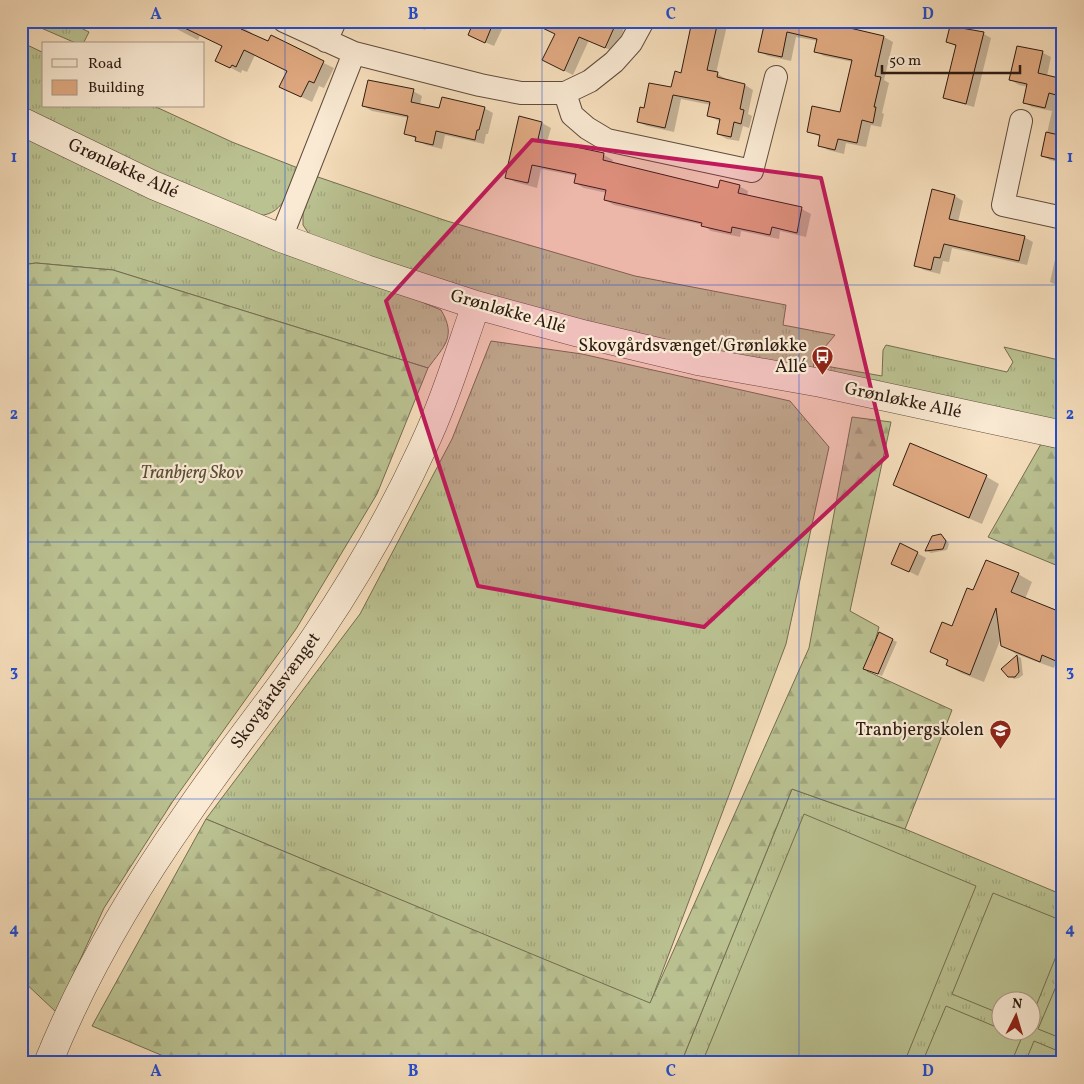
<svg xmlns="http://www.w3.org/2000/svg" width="1084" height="1084" viewBox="0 0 1084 1084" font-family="Vollkorn,serif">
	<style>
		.grass { fill: url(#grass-tufts); stroke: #746e52; fill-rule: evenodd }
		.forest { fill: url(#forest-firs); stroke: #746e52 }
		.pitch { fill: #bbc292; stroke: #746e52 }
		.shadow { fill: #0003 }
		.building { fill: #e2ab83; stroke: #2d1b12 }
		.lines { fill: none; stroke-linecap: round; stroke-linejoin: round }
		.minor-casing { stroke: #604c3d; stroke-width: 24 }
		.tertiary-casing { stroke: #604c3d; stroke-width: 29 }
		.minor { stroke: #faead4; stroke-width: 22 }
		.tertiary { stroke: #faead4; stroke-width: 28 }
		.marked { fill: #c2185b; fill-opacity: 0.2; stroke: #c2185b; stroke-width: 4; stroke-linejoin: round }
		.grid { fill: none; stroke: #1d4ed8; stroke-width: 1; stroke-opacity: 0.55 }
		.labels { text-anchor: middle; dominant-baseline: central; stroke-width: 4.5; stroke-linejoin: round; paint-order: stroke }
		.street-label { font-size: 18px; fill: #2d1b12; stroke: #faead4 }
		.poi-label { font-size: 18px; fill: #2d1b12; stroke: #faead4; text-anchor: end }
		.park-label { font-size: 18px; font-style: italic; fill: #584d38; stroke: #faead4 }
		.neatline { fill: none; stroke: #1d4ed8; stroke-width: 2 }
		.grid-label { font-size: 16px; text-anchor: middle; font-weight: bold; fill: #1d4ed8 }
	</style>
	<defs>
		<pattern id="grass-tufts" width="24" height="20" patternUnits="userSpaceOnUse" patternTransform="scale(1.25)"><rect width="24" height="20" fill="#bbc292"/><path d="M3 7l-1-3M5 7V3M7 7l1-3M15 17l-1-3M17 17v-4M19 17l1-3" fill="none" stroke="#a1a67d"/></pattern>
		<pattern id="forest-firs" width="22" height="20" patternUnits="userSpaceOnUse" patternTransform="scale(1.25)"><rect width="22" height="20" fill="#bbc292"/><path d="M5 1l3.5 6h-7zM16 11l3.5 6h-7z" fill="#a1a67d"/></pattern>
	</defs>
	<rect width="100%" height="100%" fill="#f7dfbd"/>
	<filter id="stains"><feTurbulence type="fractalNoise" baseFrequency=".004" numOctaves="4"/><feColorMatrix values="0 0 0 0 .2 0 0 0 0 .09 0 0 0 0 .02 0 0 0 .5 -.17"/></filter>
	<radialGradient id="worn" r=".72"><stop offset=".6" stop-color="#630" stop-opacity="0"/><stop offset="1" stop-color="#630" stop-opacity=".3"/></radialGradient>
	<!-- grass -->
	<path class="grass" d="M25,21H67L89,32L83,44H78Z
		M21,42L44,53V106H154L232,142L298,168C291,189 282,219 254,215C244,213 233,208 224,205L21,108Z
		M21,134L441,310C457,337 444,346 428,368L113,270L36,263L21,265Z
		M315,176L447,221L635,276L786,305L783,325L835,335L814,360L813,375L654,342L473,293L311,237L303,225V209Z
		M491,341L582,354L790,401L829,447L786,644L650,1004L206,819L360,614L452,439Z
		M886,345L1007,372L1013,362L1004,347L1063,361V427L819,373L820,365L882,376L883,350Z
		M792,789L905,829L1063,895V1063H681ZM1002,1002H1032V1032H1002Z"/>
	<!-- forest -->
	<path class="forest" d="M36,263L113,270L428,368L377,494L296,629L173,801L104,908L56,1012L21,979V265Z
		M852,417L891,422L850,611L879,627L867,671L952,710L905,829L792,789L681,1063H180L92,1026L206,819L650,1003L809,648Z
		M1041,444L1063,450V568L988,537Z"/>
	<!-- pitch -->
	<path class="pitch" d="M804,814L976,886L904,1063H702Z
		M993,893L1063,921V939L1032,1016V1002H1002L1001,1014L952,994Z
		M1063,970V1039L1038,1029Z
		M946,1006L1001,1029L1002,1032H1008L1022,1037L1011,1063H922Z
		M1034,1041L1063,1053V1063H1025Z"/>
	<!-- shadow -->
	<path class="shadow" d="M161,21H223L242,27L252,33V35L269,42L271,37L334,68L324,88L319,86L312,102L291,92L288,71L255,55L247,72L242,70L241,73L217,61L224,46L200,35L198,40Z
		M405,21H429L425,30Z
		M473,21H506L494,46L478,39L475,22Z
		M592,21H625L623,32L614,52L589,40L573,75L553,65Z
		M694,21H728L716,73L726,79V80L745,85L753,90L748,114L752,116L749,128L743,126L739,141L727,139L718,134L721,122L709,116L711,105L681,99L674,132L647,126L638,122L645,109L672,89L681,74Z
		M766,21H831L838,23L846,29L884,37L893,42L884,80L889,83L882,113L884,114L881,127L871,125L866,147L846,143L844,154L828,150L819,145L821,137L808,132L841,114L853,62L824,56L815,51L818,41L796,37L791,61L768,56L759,51Z
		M961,28L984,34L991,38L974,107L952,101L944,97L957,47L948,42Z
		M1018,47L1043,53L1051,57L1047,76L1063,80V163L1050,160L1042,156L1052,111L1032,107L1024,102L1028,87L1019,85L1011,80Z
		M413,91L422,96L420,105L440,110L484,108L493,113L488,134H486L484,144L445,135L442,149L426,145L406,133L409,118L372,111L363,106Z
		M542,123L551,128L547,142L604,155L613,160L612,164L719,190L739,186L748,191L747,196L802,209L811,214L806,237L780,231L779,239L741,231L740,237L711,231L703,225L614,205L605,200L607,193L584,188L575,183L577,176L541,169L537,188L515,182L506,177Z
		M955,196L963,201L958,222L1024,237L1033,242L1027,265L952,248L949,262L943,261L940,274L924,270L915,265Z
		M1058,246L1063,247V288L1050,282Z
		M969,470L987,477L999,484L982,524L907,492L894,485Z
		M941,536L945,538L949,544L947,550L931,553L927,551Z
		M917,553L926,558L918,576L902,568Z
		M986,561L1018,574L1032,582L1025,599L1063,614V665L1056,662L1054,668L1016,654L1002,645L1001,638L984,682L961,673L947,665L949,661L932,652L953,628L974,592Z
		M880,634L897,642L882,676L869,671Z
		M1017,656L1021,658L1023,675L1019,678L1014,679L1003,669Z"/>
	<!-- building -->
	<path class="building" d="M170,21H232L243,26L241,29L268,41L271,35L324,61L314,83L309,81L301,97L279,87L287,71L244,50L236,67L232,65L230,68L215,61L222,46Z
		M474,21H494L485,43L468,35Z
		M528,21H617L605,48L579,37L564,71L542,60L555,34Z
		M692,21H718L707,70L718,72L717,77L745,84L740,109L744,110L741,124L734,122L731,137L717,134L720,119L707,116L710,102L673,95L665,128L637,122L640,107L644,108L649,83L671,87L675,71L681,73Z
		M765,21H838L837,25L884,36L875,76L881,77L874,107H876L873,123L862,120L857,143L838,139L835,150L818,146L820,135L807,132L812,106L840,112L852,60L814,52L817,39L787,32L782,57L758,52Z
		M950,26L984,32L966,104L943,98L956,45L946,42Z
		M1017,46L1043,51L1038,73L1063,79V97L1049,93L1045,108L1023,103L1027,84L1009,80Z
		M368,80L414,89L411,102L439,108L442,97L485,107L479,130H477L475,140L436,131L433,145L415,141L416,137L404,134L408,116L362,106Z
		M519,116L542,122L538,139L604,153L603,160L718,188L720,180L740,185L738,193L802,207L797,233L772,227L770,235L732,227L731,233L701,226L702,223L604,200L606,190L574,183L576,174L532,165L528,183L505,178Z
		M1046,132L1063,136V161L1041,156Z
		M932,189L955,195L949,219L1025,236L1019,261L944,244L940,258L934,257L931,270L914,266Z
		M910,443L987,475L969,518L893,485Z
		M941,534L946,541L943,549L925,551L932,536Z
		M900,543L918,552L909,572L891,564Z
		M986,560L1019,573L1011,592L1063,613V664L1042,655L1040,662L1001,646L996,608L970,675L946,665L948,660L930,652L942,622L952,626L967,588L973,590Z
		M879,632L893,639L878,674L863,669Z
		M1017,655L1019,672L1015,677H1008L1001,669Z"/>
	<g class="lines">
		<defs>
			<path id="minor" d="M284,21L354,53L480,85L521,93H565L590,81L614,62L631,43L643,21
				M326,41L335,21
				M565,93L572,115L587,128L607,140L752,171L776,77
				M1021,121L1003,205L1063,218
				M281,238L354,53"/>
			<path id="tertiary" d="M21,121L153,185L281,238L366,269L476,305L579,333L697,361L821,383L1063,435
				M48,1063C84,974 132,892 187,814C228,753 275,697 316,636C356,577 392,514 422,449C444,403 459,353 476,305"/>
		</defs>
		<!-- minor casing -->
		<use href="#minor" class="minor-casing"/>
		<!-- tertiary casing -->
		<use href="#tertiary" class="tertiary-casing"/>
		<!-- minor -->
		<use href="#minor" class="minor"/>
		<!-- tertiary -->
		<use href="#tertiary" class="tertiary"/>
	</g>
	<!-- marked area -->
	<path class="marked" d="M532,140L821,178L887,456L704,627L478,586L386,301Z"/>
	<!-- grid -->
	<path class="grid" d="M285,21V1063M542,21V1063M799,21V1063M21,285H1063M21,542H1063M21,799H1063"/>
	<!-- icons -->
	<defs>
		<symbol id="bus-pin" viewBox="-11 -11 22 30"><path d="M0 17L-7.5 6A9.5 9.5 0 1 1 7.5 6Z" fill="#8f2418" stroke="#faead4"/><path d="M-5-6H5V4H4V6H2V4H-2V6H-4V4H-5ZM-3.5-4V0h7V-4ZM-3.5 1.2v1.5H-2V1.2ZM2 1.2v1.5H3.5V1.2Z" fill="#fff"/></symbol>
		<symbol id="school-pin" viewBox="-11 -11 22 30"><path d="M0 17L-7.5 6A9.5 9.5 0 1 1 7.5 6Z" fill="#8f2418" stroke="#faead4"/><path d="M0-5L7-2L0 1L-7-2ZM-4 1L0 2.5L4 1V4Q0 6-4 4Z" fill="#fff"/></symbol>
	</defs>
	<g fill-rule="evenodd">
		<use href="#bus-pin" x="810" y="344" width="25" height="34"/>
		<use href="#school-pin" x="988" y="718" width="25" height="34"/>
	</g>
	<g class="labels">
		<!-- street labels -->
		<g class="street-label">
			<text transform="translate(123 169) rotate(25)">Grønløkke Allé</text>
			<text transform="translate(508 312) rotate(16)">Grønløkke Allé</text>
			<text transform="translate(903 401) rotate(12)">Grønløkke Allé</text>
			<text transform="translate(276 691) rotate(-54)">Skovgårdsvænget</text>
		</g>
		<!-- poi labels -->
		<g class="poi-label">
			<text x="807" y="346">Skovgårdsvænget/Grønløkke<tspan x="807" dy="21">Allé</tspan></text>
			<text x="984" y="730">Tranbjergskolen</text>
		</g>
		<!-- park labels -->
		<g class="park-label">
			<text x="192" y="473">Tranbjerg Skov</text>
		</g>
	</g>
	<!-- margin -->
	<rect width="1084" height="1084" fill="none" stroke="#f7dfbd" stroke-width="55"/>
	<!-- legend -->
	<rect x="42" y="42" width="162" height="65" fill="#faead4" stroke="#a89786"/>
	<rect x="52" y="59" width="25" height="8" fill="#faead4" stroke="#a89786"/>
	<text x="88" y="68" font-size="15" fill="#2d1b12">Road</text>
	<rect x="52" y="80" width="25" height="15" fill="#e2ab83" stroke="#a89786"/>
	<text x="88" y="92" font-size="15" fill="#2d1b12">Building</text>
	<!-- north arrow -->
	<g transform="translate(1016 1016) rotate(5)"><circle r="24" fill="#faead4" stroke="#a89786"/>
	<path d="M0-4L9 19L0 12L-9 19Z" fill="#8f2418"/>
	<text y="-8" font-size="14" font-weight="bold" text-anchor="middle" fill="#2d1b12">N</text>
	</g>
	<!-- scale -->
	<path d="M882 65v8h138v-8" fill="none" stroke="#2d1b12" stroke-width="2.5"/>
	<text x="889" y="65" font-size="15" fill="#2d1b12" stroke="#faead4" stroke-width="4" paint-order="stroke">50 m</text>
	<rect x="28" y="28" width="1028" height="1028" class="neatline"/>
	<g class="grid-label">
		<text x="156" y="19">A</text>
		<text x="413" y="19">B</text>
		<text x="671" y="19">C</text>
		<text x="928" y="19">D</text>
		<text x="14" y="162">1</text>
		<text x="1070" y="162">1</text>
		<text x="14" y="419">2</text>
		<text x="1070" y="419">2</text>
		<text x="14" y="676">3</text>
		<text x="1070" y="676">3</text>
		<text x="14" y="934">4</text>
		<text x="1070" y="934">4</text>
		<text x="156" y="1076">A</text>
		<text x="413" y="1076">B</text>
		<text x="671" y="1076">C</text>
		<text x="928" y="1076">D</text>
	</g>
	<rect width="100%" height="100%" filter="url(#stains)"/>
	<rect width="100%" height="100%" fill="url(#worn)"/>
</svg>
